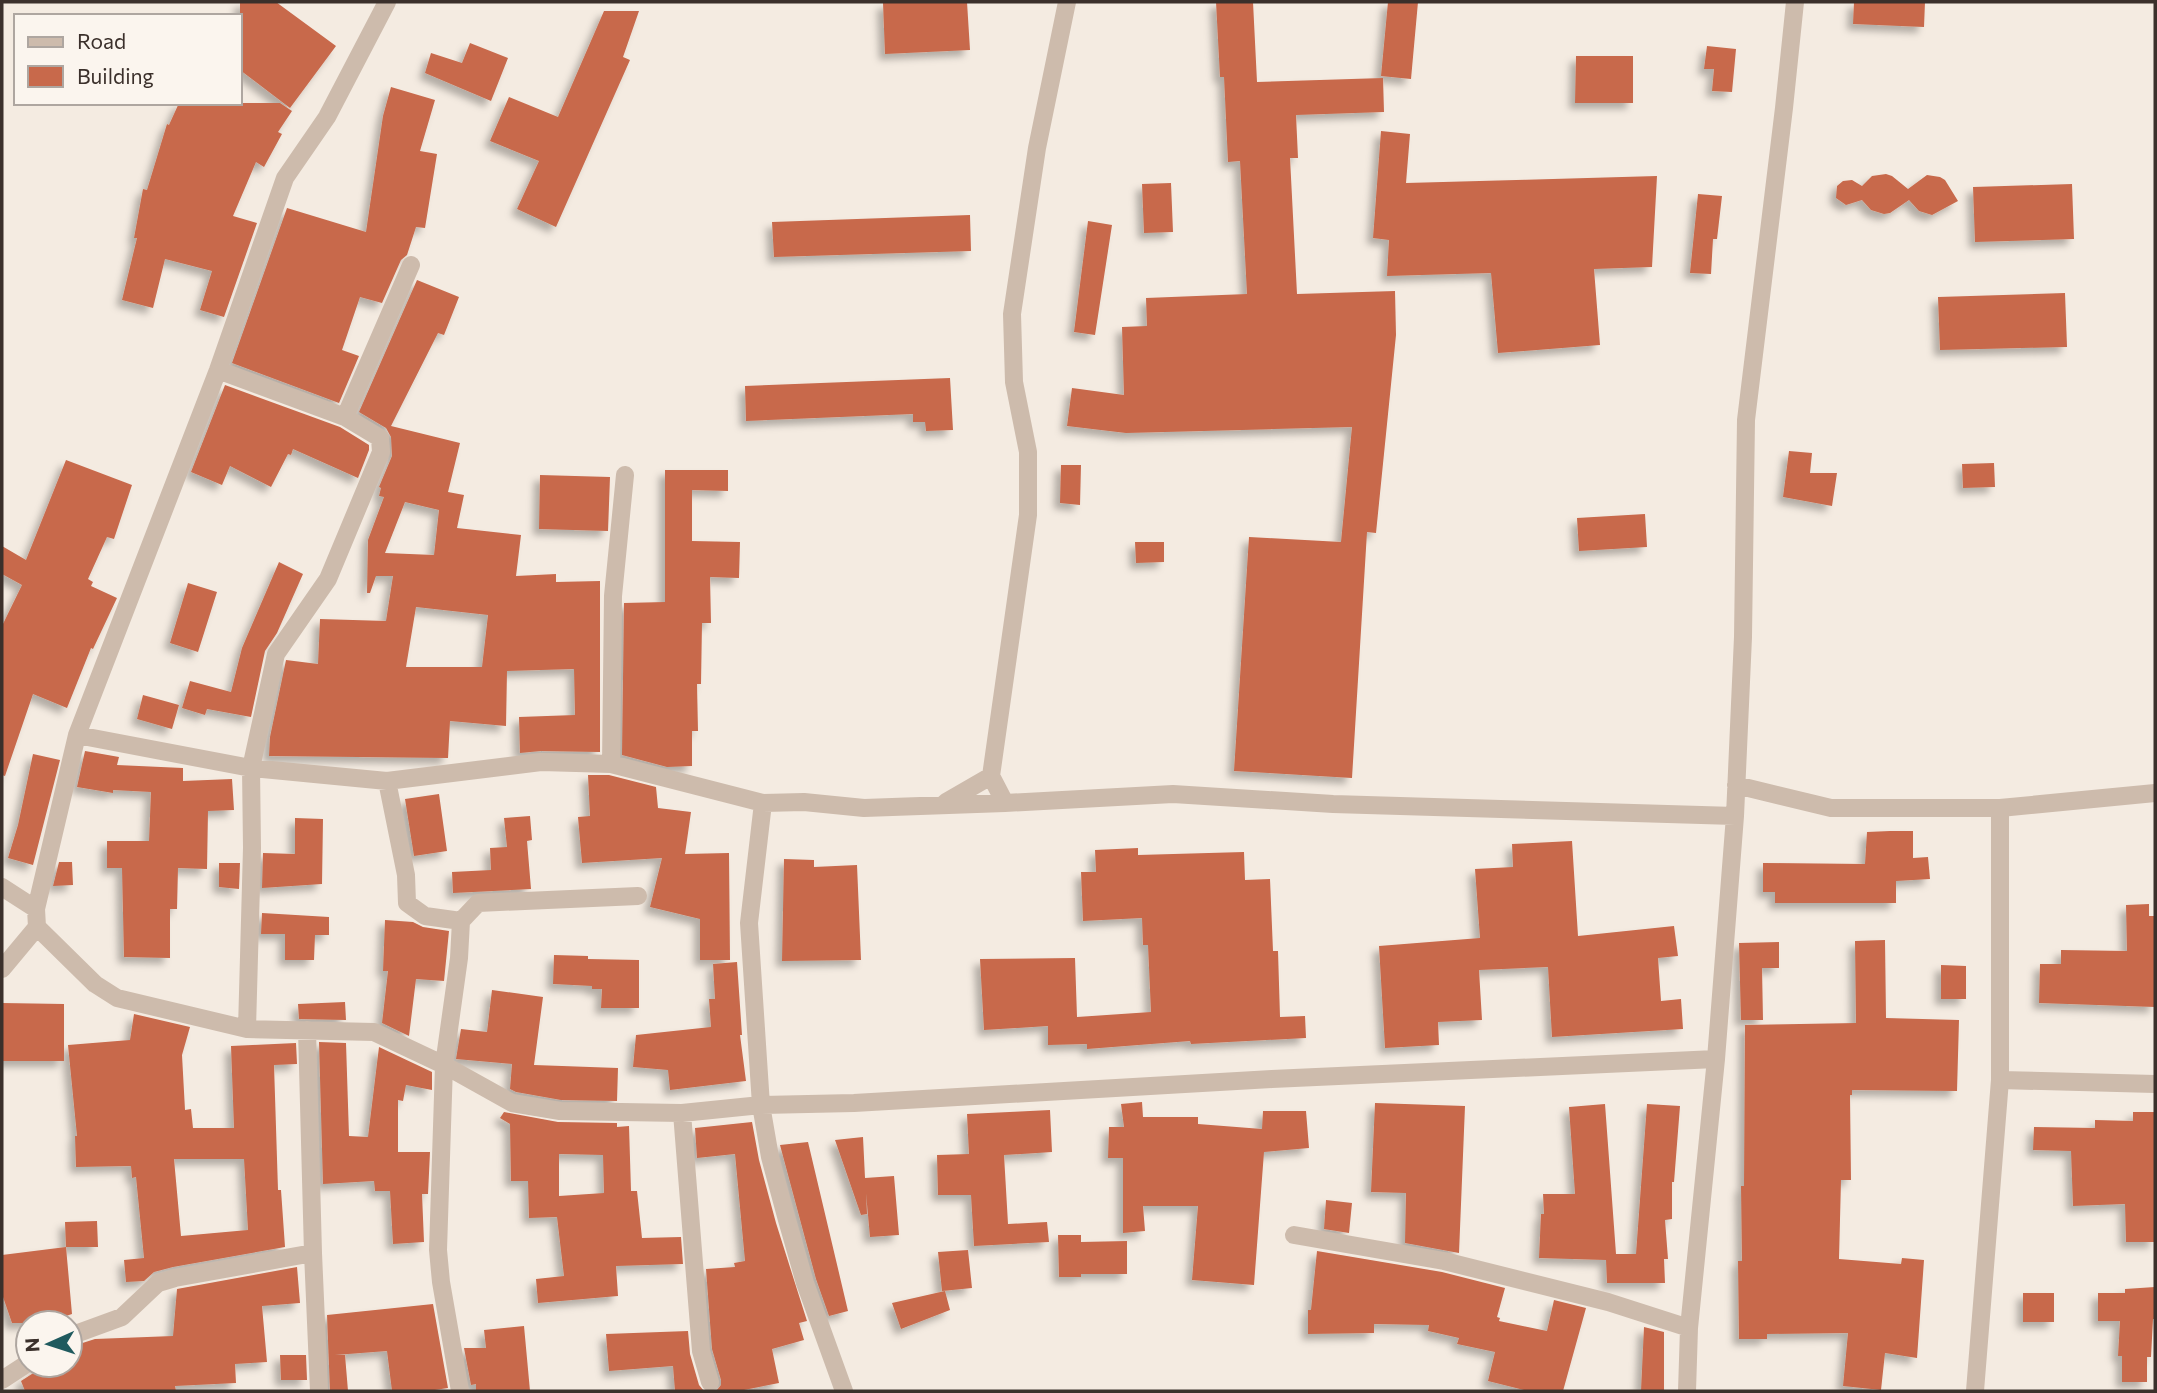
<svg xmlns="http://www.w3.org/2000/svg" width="2157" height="1393" viewBox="0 0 2157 1393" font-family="Commissioner,sans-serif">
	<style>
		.building { fill: #c8694b; fill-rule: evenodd; filter: url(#shadow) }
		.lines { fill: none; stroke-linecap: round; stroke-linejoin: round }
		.minor { stroke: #cdbbac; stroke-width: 18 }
	</style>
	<defs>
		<filter id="shadow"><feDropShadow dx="-6" dy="6" stdDeviation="3.5" flood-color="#0004"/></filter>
	</defs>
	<rect width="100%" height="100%" fill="#f4ebe1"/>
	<!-- building -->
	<path class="building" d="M240,2H276L336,46L290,108L240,70Z
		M967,2L970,50L885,54L883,3Z
		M1216,2H1253L1257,82L1383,78L1384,112L1296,115L1298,158H1290L1297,294L1395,291L1396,335L1376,533L1367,532L1352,778L1234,771L1249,537L1341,542L1352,427L1126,433L1067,426L1072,388L1124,395L1122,327L1147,326L1146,298L1247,294L1240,161L1228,162L1224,77H1220Z
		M1388,2H1418L1411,79L1381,76Z
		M1854,2H1925L1924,27L1853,24Z
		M604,11H639L623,57L630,60L556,227L517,209L539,161L490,141L509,97L558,117Z
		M470,43L508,58L491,101L425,73L431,53L462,63Z
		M1707,46L1736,49L1732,92L1712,91L1714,69H1704Z
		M1576,56H1633V103H1575Z
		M391,87L435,100L420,151L437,154L425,228L416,227L407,255L401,260L382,303L360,297L342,350L359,356L339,403L232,363L287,208L366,232L383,116Z
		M179,103H280L292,111L278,132L282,134L264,167L256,162L233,216L257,223L224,317L200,310L212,271L165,259L153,308L122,300L137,238H134L143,189L147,190L167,124L169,125Z
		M1381,131L1410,134L1406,183L1657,176L1652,267L1594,269L1600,345L1498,353L1491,273L1387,276L1389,240L1373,238Z
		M1886,174L1892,176L1908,189L1927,175L1940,177L1945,180L1958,201L1932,215L1919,211L1909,200L1890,213L1884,214L1871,210L1862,200L1846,205L1836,198L1837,186L1843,181L1852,180L1862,186L1872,176Z
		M1171,183L1173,232L1144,233L1142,184Z
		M2072,184L2074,239L1975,242L1973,187Z
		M1698,194L1722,196L1717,239H1713L1711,274L1690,273Z
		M970,215L971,251L774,257L772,222Z
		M1088,221L1112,225L1095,335L1074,332Z
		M417,280L459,297L444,335L438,333L391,426L460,443L448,492L464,495L457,528L521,535L516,576L556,574V582L600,581V752L541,751L520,753L519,717L575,715L574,669L507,671L506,726L450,721L448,758L269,756L270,737L286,660L318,664L320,619L386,621L393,576H376L370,593H367L368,540L384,497L379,496L381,488L379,487L392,456L391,437L386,428L359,412ZM405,502L439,510L434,555L385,553ZM416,607L488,615L482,667H406Z
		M2065,293L2067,347L1940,350L1938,297Z
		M950,378L953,430L926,431L925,422H913V414L746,421L745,386Z
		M225,385L340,427L369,445V450L358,478L293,449L291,455L288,454L271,487L230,466L222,485L191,472Z
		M1789,451L1812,453L1810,473H1837L1832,506L1783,497Z
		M66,460L132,485L114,539L107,537L88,579L93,582L91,586L117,598L93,649L91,648L67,708L33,694L5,776L2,775V626L22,585L2,574V546L26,560Z
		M1994,463L1995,487L1963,488L1962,464Z
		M1061,465H1081L1080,505L1060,503Z
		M665,470H728V491L692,490V541L740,542L739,578L710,577L711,623H702L701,684H697L698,731H692V766L667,767L622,755L624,603L665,602Z
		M540,475L610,477L608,531L539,529Z
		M1645,514L1647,547L1579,551L1577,518Z
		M1135,542H1164V562L1136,563Z
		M279,562L303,574L277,633L265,651L251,717L207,709L205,715L182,708L190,681L231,692L242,648Z
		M188,583L217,592L198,652L170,643Z
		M143,695L179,705L172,729L137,719Z
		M85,751L119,757L117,765L183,768V781L232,779L234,810L208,811L207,869L178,868L177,909H170V958L124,957L122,868H107V841H149L151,792L113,790V793L77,787Z
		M33,754L60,760L33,865L8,858L18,825Z
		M588,775H609L656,787L658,808L691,812L685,854L729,853L730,960H700V919L650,907L662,858L582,863L578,817L590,816Z
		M439,794L447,851L414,856L405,799Z
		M530,816L532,840L527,841L531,889L453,893L452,872L491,870L490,848L507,847L504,818Z
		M295,818L323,819L322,884L262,888L263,853L295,854Z
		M1890,831H1913V858L1928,857L1930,879L1896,881V903H1775V892H1763V863L1865,864L1867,832Z
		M1572,841L1578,936L1674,926L1678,956L1658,958L1661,1001L1681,999L1683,1029L1552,1037L1548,967L1479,970L1482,1020L1438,1022L1439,1045L1385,1048L1379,946L1480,938L1475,869L1513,867L1512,844Z
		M1138,848V855L1244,852L1245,880L1270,879L1273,951H1278L1280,1017L1305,1016L1306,1038L1191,1044L1190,1041L1087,1049V1044L1048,1045V1026L984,1030L980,959L1075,958L1077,1017L1151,1012L1148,945H1143L1142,918L1083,921L1081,872H1096L1095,850Z
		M784,859L814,860V867L857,865L861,960L782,961Z
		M59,862H72L73,885L53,886Z
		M219,863H240L239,889L219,887Z
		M2149,904V916H2155V1007L2039,1003L2040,964H2061V950L2127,951L2126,905Z
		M262,913L329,917V935H315L314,960H285V934H261Z
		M385,920L413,922L423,927L449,931L444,981L416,979L409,1036L382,1023L388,971H383Z
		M1885,940L1886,1018L1959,1020L1957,1091L1852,1090V1095H1850L1851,1180H1841L1839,1259L1901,1264L1902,1258L1924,1260L1917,1358L1885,1353L1881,1390L1843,1386L1848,1333L1767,1334V1339H1739L1738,1261H1742L1741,1186H1744L1745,1025L1856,1023L1855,941Z
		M1779,942V968H1762L1763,1020H1741L1739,943Z
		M554,955L588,956V959L639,960V1008H601L602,989H592V986L553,984Z
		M737,962L742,1035H740L746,1081L670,1090L668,1070L633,1067L636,1035L711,1027L709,999H715L713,964Z
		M1941,965L1966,966V999H1941Z
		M492,990L543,997L534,1065L618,1068L617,1101L561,1100L516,1092L510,1089L512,1064L456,1059L461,1029L487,1032Z
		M345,1002L346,1020L299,1019L298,1004Z
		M2,1003L64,1004V1061H2Z
		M134,1014L190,1027L182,1055L185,1110L191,1109L193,1128H234L231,1046L296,1043L297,1064L274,1065L278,1190H281L285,1247L173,1267L154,1272L144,1281L126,1282L124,1260L144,1258L136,1177L132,1178L131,1166L76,1167L75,1136H77L68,1045L130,1040ZM174,1159H244L248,1230L181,1236Z
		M319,1042L346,1043L349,1136L368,1137L379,1047L432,1072V1090L406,1085L403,1101L398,1100V1152H430L428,1194H422L424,1242L393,1244L390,1191H375L374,1181L323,1184Z
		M1142,1102L1143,1117H1198V1124L1262,1129L1263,1111H1306L1309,1148L1264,1152L1254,1285L1192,1280L1198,1206H1143L1145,1231L1123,1233V1158H1108L1109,1127H1124L1121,1104Z
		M1375,1103L1465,1106L1459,1253L1405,1243L1406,1193L1371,1192Z
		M1605,1104L1616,1254H1636L1647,1104L1680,1106L1674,1182H1672V1219L1665,1220L1668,1259H1664L1665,1283H1607L1606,1260L1539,1258L1541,1214H1544L1543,1194H1575L1569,1107Z
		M1050,1110L1052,1152L1004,1155L1008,1224L1047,1222L1049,1242L974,1246L971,1195H938L937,1155L969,1154L967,1114Z
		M504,1112L558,1122L617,1123V1127L629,1126L631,1191H637L642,1238L681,1237L683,1264L616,1266L618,1296L538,1303L536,1279L564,1276L557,1217L529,1218L528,1181H511L510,1124L500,1118ZM559,1154L603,1155L604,1193L559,1196Z
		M2133,1112H2155V1242H2126L2125,1204L2073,1206L2071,1151L2033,1150L2034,1127L2095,1128V1120L2133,1121Z
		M752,1122L759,1160L776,1223L807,1321L799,1323L804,1340L772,1349L779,1383L739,1391H716L721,1385V1380L712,1349L706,1269L735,1267L734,1263L745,1261L735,1154L697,1158L695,1128Z
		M863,1137L865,1178L894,1176L899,1235L870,1237L866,1193L867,1214L861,1215L835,1140Z
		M808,1142L848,1311L829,1316L816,1279L780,1145Z
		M1326,1200L1352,1203L1349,1233L1324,1229Z
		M97,1221L98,1247H66L65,1222Z
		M1058,1235H1081V1242L1127,1241V1274H1081V1277H1059Z
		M66,1247L72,1314L45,1323H12L2,1294V1255Z
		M968,1250L972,1288L942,1291L938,1252Z
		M1317,1251L1442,1272L1505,1288L1497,1317L1500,1318L1499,1321L1547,1331L1554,1300L1586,1308L1563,1391H1528L1488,1381L1495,1352L1457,1344L1459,1338L1428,1331L1429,1325L1374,1324V1333L1308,1334V1310H1311Z
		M297,1267L300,1303L262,1306L267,1362L235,1364L236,1383L175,1386L176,1391H25L21,1381L35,1372L39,1365H70V1347L95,1339L173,1336L177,1289Z
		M2155,1287V1319H2153L2151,1357H2147V1382H2122V1356H2118L2120,1321H2098V1293H2125V1289Z
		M945,1291L950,1310L901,1329L892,1303Z
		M2023,1293H2054V1322H2023Z
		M433,1304L448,1388L428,1391H392L387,1351L335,1355H345L348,1391H330L327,1315Z
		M524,1326L530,1391H476V1384L471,1385L464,1348H486L484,1330Z
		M1644,1327L1664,1332V1391H1641Z
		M688,1331L690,1354L699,1385L704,1391H675L673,1366L609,1371L606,1334Z
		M280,1355H306L307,1380H281Z"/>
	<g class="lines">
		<!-- minor -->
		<path class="minor" d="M387,2L327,117L285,178L218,370L77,735L36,909L37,927L95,984L117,998L247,1029L374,1032L444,1065L512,1103L560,1111L682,1113L761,1105L854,1103L1272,1079L1716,1059
			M218,370L345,417L380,438L381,452L328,579L276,654L251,768L252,848L247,1029
			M345,417L411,265
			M77,735L251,768L387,781L541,762L611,764L763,803L804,802L864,808L1005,803L1173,794L1333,804L1735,816
			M611,764L613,596L625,475
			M387,781L406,875L407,903L425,916L461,921
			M1736,785L1831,808H2000L2155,793
			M946,802L991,776
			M763,803L749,923L761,1105L770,1157L787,1220L805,1283L844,1391
			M1005,803L991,776L1028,515V452L1014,382L1012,314L1037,148L1067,2
			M2,887L36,909
			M2,969L37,927
			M307,1030L313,1253L319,1391
			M2000,1080L2155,1084
			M682,1113L701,1351L710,1382
			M1294,1235L1444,1261L1608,1302L1689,1328
			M70,1336L122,1317L158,1283L175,1278L313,1253
			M2,1380L28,1363
			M460,1391L441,1282L438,1250L444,1065L459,958L461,921L478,903L638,896
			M1687,1391L1689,1328L1716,1059L1735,816L1743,637L1746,420L1784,108L1795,2
			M1975,1391L2000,1080V808"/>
	</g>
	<!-- border -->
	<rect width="2157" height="1393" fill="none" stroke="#3b302b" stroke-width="7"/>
	<!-- legend -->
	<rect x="14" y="14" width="228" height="91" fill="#fbf5ee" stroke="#aea6a0" stroke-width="2"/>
	<rect x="28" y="37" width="35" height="10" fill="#cdbbac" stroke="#aea6a0" stroke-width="2"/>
	<text x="77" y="49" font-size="21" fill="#3b302b">Road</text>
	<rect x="28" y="66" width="35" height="21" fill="#c8694b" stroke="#aea6a0" stroke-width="2"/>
	<text x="77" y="84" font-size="21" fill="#3b302b">Building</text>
	<!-- north arrow -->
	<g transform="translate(49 1344) rotate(267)"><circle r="33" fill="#fbf5ee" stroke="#aea6a0" stroke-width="2"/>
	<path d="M0-5L12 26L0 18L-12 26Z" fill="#1f5a5e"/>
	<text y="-10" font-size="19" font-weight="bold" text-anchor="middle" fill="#3b302b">N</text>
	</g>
</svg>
